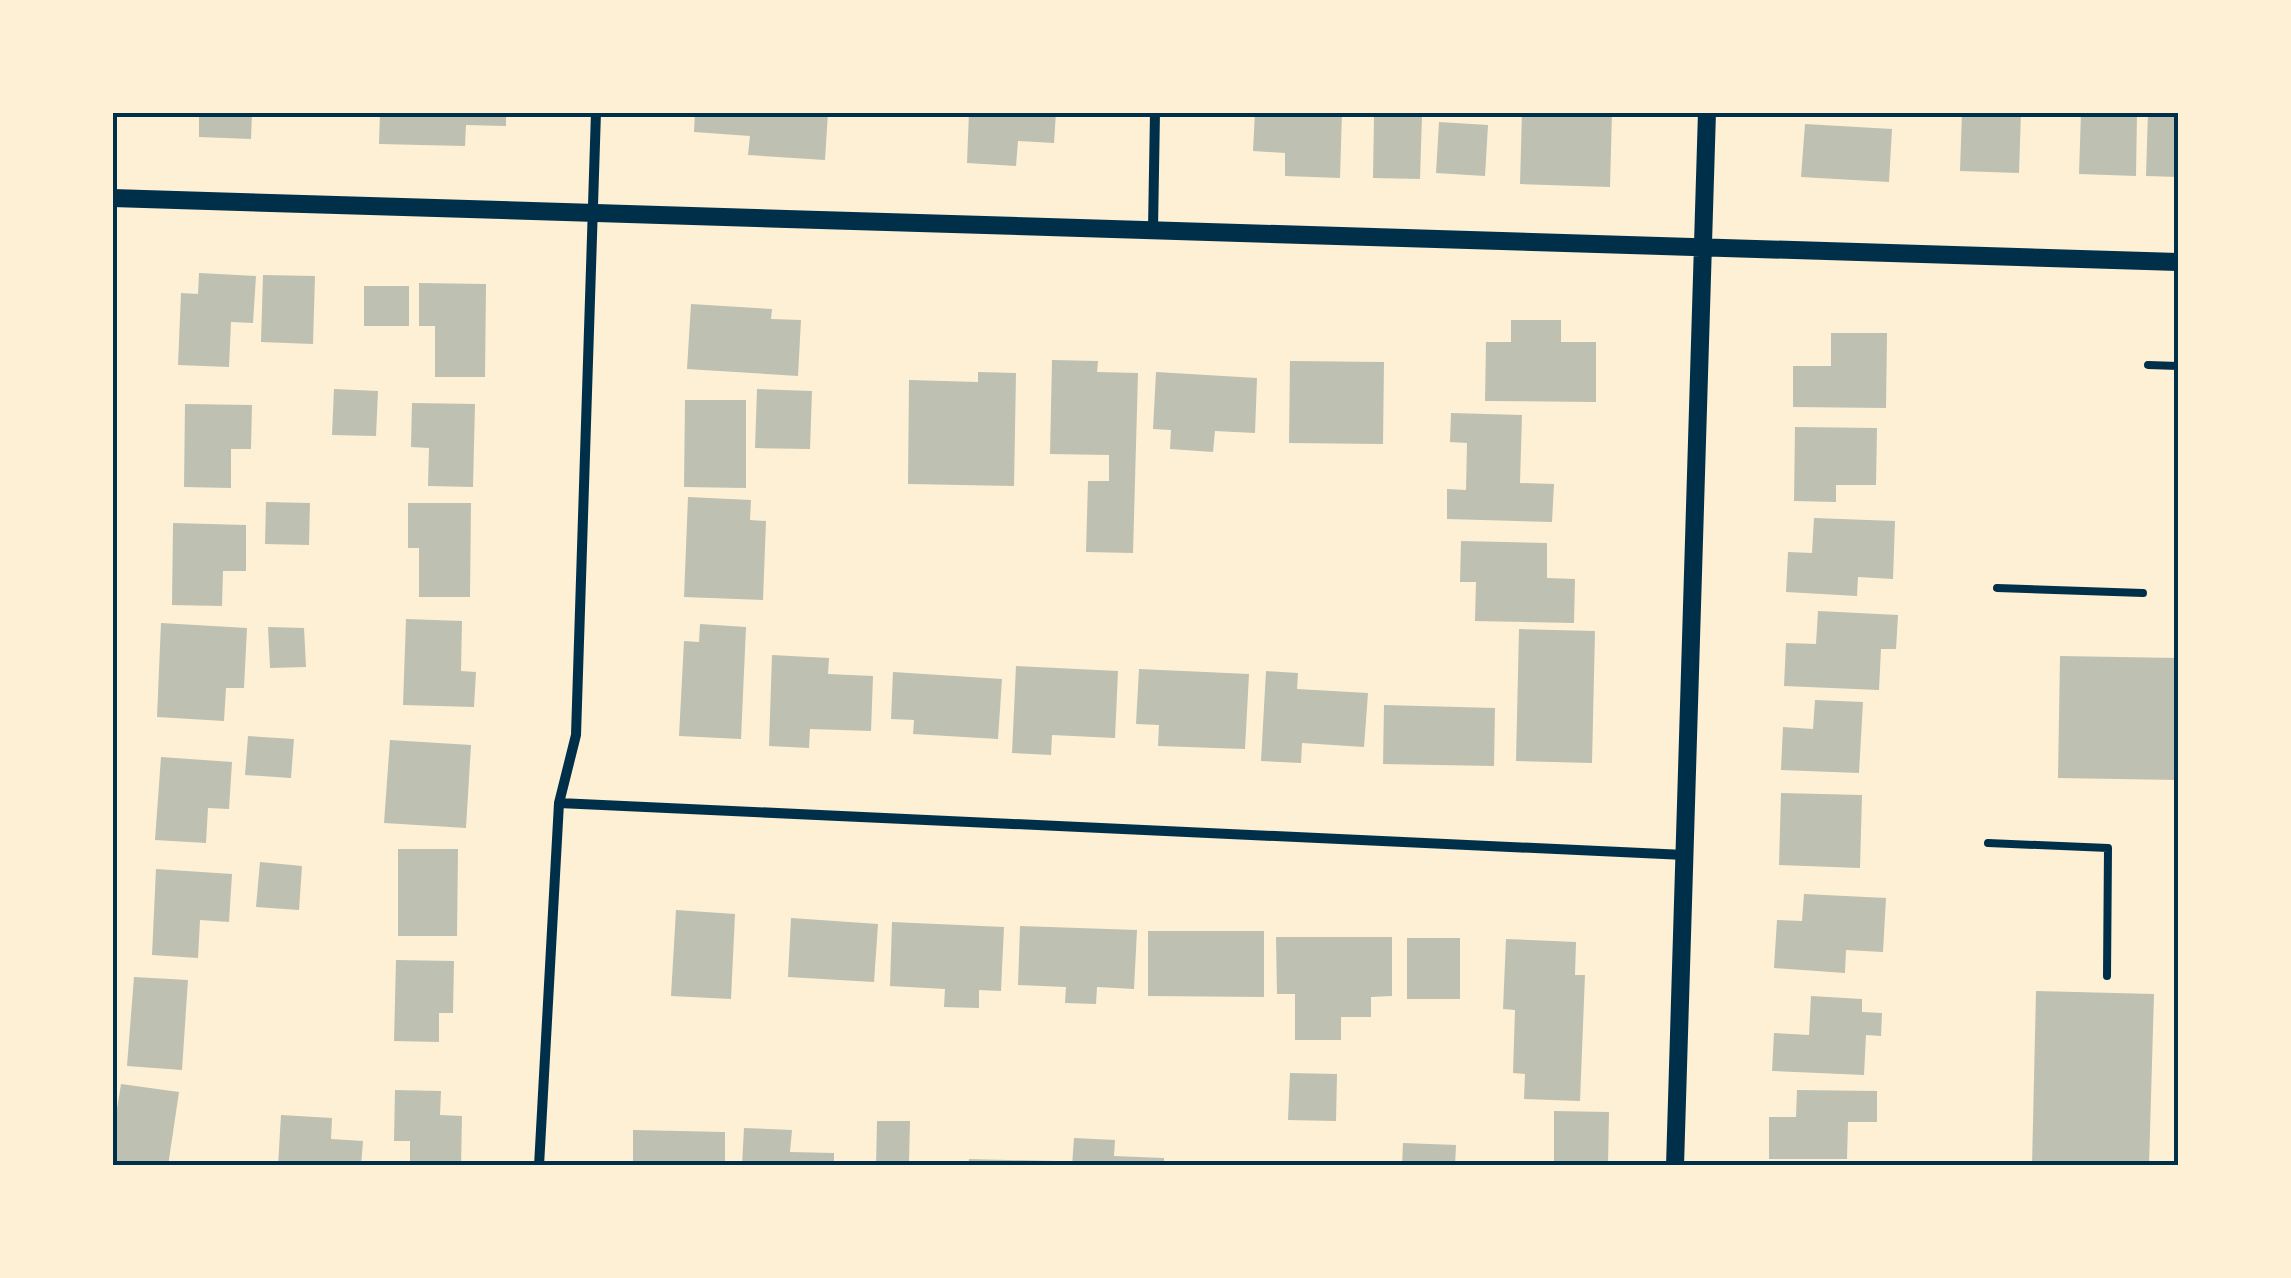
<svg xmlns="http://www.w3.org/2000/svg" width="2291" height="1278" viewBox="0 0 2291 1278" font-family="'IBM Plex Sans',sans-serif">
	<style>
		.building { fill: #bec0b2 }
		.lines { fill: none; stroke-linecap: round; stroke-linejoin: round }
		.service { stroke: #003049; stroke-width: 8 }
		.minor { stroke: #003049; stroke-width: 10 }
		.tertiary { stroke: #003049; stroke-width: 18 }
		.neatline { fill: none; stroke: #003049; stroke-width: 4 }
	</style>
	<rect width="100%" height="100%" fill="#fdf0d5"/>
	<!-- building -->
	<path class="building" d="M153,112H252L251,139L199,137V117L153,116Z
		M380,112H506V126L466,125L465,146L379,144Z
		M695,112H828L825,160L748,155L750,136L694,132Z
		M969,112H1056L1054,143L1018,141L1016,166L967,163Z
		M1255,112H1342L1340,178L1285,176V153L1253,151Z
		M1522,112H1612L1610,187L1520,184Z
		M1962,112H2021L2019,173L1960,171Z
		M2081,112H2137L2136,176L2079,174Z
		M2148,112H2178V177L2146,176Z
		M1374,115L1422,116L1420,179L1373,178Z
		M1439,122L1488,125L1485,176L1436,173Z
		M1805,124L1892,129L1889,182L1801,177Z
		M199,273L256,276L253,323L231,322L229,367L178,365L181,293L198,294Z
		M263,275L315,276L313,344L261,342Z
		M419,283L486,284L485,377H435V326H419Z
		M364,286H409V326H364Z
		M691,304L772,309L771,319L801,320L798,376L687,369Z
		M1511,320H1561V342H1596V402L1485,401L1486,342H1511Z
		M1831,333H1887L1886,408L1793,407V366H1831Z
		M1052,360L1098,361L1097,372L1138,373L1133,553L1086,552L1088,481H1109V455L1050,454Z
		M1290,361L1384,362L1383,444L1289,443Z
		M978,372L1016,373L1014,486L908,484L909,380L978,382Z
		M1156,372L1257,378L1255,433L1215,431L1213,452L1170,449L1171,430L1153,429Z
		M334,389L378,391L376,436L332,435Z
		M757,389L812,391L810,449L755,448Z
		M685,400H746V488L684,487Z
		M412,403L475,404L473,487L428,486L429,448L411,447Z
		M185,404L252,405L251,449H231V488L184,487Z
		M1451,413L1522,415L1520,483L1554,484L1552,522L1447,519V489L1466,490L1467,443L1450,442Z
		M1795,427L1877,428L1876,485H1836V502L1794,501Z
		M688,497L751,500L750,520L766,521L763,600L684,597Z
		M266,502L310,503L309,545L265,544Z
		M408,503H471L470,597H419V548H408Z
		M1814,518L1895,521L1893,579L1858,577L1857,596L1786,592L1788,552L1812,553Z
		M173,523L246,525V571H223L222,606L172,605Z
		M1461,541L1547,543V578L1575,579L1574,623L1475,621L1476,582H1460Z
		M1818,611L1898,615L1896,649H1881L1879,690L1784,686L1786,643L1816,644Z
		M406,619L462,621L461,671L476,672L474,707L403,705Z
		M161,623L247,628L244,688H226L224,721L157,717Z
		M700,624L746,627L741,739L679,736L684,641L699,642Z
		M268,627L304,628L306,667L270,668Z
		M1519,629L1595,631L1592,763L1516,761Z
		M772,655L829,658L828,674L873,676L871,731L810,729L809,748L769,746Z
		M2060,656L2178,658V780L2058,778Z
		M1016,666L1118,671L1115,738L1052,735L1051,755L1012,753Z
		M1139,669L1249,674L1245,749L1158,746L1159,725L1136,724Z
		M1266,671L1298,673L1297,689L1368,693L1364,747L1302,743L1301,763L1261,761Z
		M893,672L1002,679L998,739L913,734L914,720L891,719Z
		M1815,700L1863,702L1859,773L1781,770L1783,727L1813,729Z
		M1384,705L1495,708L1494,766L1383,764Z
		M248,736L294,739L291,778L245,775Z
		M390,740L471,745L466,828L384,823Z
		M161,757L232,762L229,809L208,808L206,843L155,840Z
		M1781,793L1862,795L1860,868L1779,865Z
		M398,849H458L457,936H398Z
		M260,862L302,866L299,910L256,907Z
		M156,869L232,874L229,922L200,920L198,958L152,955Z
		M1804,894L1886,898L1883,952L1846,950L1845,973L1774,968L1777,920L1802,921Z
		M676,910L735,914L731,999L671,996Z
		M791,918L878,924L874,982L788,977Z
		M892,922L1004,927L1001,991L979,990V1008L944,1007L945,989L890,986Z
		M1020,926L1137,930L1134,989L1097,987L1096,1004L1065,1003L1066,987L1018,985Z
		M1148,931H1264V997L1148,996Z
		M1276,937H1392V996L1371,997V1017H1341V1040H1295V994H1277Z
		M1407,938H1460V999H1407Z
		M1506,939L1576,942L1575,975H1585L1580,1101L1524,1099L1525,1074L1513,1073L1515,1010L1503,1009Z
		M396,960L454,961L453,1013H439V1042L394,1041Z
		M134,977L188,980L182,1070L127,1066Z
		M2036,991L2154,994L2149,1166H2032Z
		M1811,996L1862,999V1012L1882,1013L1881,1036L1866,1035L1864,1075L1772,1071L1774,1033L1809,1035Z
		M1290,1073L1337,1074L1336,1121L1288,1120Z
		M121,1084L179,1092L168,1166H112V1140Z
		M395,1090L441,1091L440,1115L462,1116L461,1166H410V1141H394Z
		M1797,1090L1877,1091V1122H1848L1847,1159H1769V1117H1796Z
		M1554,1111L1609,1112L1608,1164L1554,1162Z
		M281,1115L332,1118L331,1139L363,1141L361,1166H278Z
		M877,1121H910L909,1161L933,1162V1166H876Z
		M744,1128L792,1130L790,1152L834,1153V1166H742Z
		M633,1130L725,1132V1166H633Z
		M1074,1138L1115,1140L1114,1156L1164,1158V1166H1072Z
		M1403,1143L1456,1145L1455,1166H1402Z
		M969,1159L1056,1161V1166H968Z"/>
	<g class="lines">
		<!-- service -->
		<path class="service" d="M2148,365L2178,366
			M1997,588L2143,593
			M1988,843L2108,848L2107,976"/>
		<!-- minor -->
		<path class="minor" d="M1153,229L1155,112
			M559,803L1685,855
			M539,1166L559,803L576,735L596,112"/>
		<!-- tertiary -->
		<path class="tertiary" d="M112,198L2178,262
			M1675,1166L1707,112"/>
	</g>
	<!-- border -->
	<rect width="2291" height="1278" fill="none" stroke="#fdf0d5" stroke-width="230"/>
	<rect x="115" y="115" width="2061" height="1048" class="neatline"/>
</svg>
